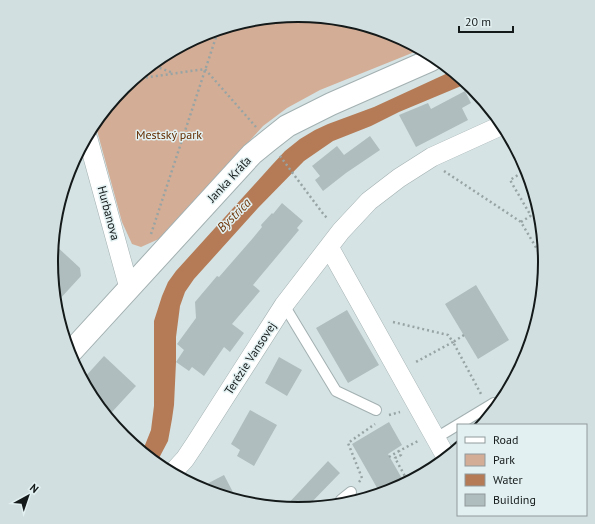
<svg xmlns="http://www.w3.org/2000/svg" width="595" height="524" viewBox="0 0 595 524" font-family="'PT Sans',sans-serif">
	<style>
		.green { fill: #d3ad96 }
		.water { fill: #b47b56 }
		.building { fill: #afbdbe }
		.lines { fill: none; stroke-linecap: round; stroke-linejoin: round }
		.service-casing { stroke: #a3b0b1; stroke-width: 12 }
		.minor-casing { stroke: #a3b0b1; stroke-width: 20 }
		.tertiary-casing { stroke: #a3b0b1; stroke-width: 24 }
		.path { stroke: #98a4a4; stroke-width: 2.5; stroke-dasharray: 2 3; stroke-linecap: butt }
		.service { stroke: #fff; stroke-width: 10 }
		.minor { stroke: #fff; stroke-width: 19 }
		.tertiary { stroke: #fff; stroke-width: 22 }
		.labels { text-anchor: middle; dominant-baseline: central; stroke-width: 3; stroke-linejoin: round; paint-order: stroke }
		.park-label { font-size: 12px; fill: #632d00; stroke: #e2f0f1 }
		.street-label { font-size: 12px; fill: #141919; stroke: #e2f0f1 }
		.water-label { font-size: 13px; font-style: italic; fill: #70390d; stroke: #e2f0f1 }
		.rim { fill: none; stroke: #141919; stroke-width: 2 }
	</style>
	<rect width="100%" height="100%" fill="#d5e3e4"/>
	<!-- green -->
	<path class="green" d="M298,15L392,34L417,51L320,90L287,108L263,126L161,238L141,247L132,244L122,222L96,127L123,87L203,34Z"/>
	<!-- water -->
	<path class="water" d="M450,72L466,84L399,112L371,126L333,141L304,161L258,208L194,279L185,292L180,306L176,337V362L174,405L172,419L168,441L158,460L143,450L151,430L154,406V321L162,296L168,282L176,271L272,165L285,151L300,139L315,130L328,124L374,107Z"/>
	<!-- building -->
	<path class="building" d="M465,91L471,103L462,108L468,120L416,147L399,115L428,103L431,109Z
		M370,136L380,150L346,173L323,191L315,180L320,176L312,166L337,146L344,155Z
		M282,203L303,221L297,228L299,230L253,285L260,291L232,324L244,333L230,352L224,347L204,376L192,367L189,371L176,362L184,350L177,344L196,318L195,302L217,276L219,277L253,238L262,227L261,225L272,213L273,214Z
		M54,244L80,268L81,276L58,301L50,262Z
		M476,285L509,340L478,359L445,304Z
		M347,310L379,365L348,383L316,328Z
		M104,356L136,386L112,412L106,407H103L84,378Z
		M279,357L302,370L287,396L265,383Z
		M250,410L277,425L254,466L237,456L240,450L231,444Z
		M389,422L402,445L388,454L404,482L392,490L380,493L352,444Z
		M328,461L340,473L307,507L297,509L285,507Z
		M224,475L235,496L203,490L199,488Z"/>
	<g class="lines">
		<defs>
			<path id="service" d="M284,305L336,391L376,410
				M436,438L494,403
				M341,500L351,492"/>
			<path id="minor" d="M88,139L129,288
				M329,247L445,455
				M174,471L185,459L195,444L284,305L341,231L369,201L399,178L432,157L498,127"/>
			<path id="tertiary" d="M69,354L252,154L268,141L287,126L331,104L431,60"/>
		</defs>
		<!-- service casing -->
		<use href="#service" class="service-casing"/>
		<!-- minor casing -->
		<use href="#minor" class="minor-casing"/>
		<!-- tertiary casing -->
		<use href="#tertiary" class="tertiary-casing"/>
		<!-- path -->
		<path class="path" d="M155,66L173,73
			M136,79L205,69L256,127
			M280,156L324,215L328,219
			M526,170L510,180L531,216
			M444,171L521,222L544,261
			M521,222L535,213
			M151,234L218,31
			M393,322L448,335L453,342L414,363
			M464,335L453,342L481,394
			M389,415L400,412
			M389,457L399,451
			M407,480L395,458L401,455L399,451L418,441
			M359,482L362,478L348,443L375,424"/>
		<!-- service -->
		<use href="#service" class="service"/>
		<!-- minor -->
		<use href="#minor" class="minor"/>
		<!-- tertiary -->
		<use href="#tertiary" class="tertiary"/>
	</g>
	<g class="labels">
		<!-- park labels -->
		<g class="park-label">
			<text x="169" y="134">Mestský park</text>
		</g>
		<!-- street labels -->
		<g class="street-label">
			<text transform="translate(229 179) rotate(-47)">Janka Kráľa</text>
			<text transform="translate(109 213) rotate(75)">Hurbanova</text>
			<text transform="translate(250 358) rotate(-57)">Terézie Vansovej</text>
		</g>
		<!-- water labels -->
		<g class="water-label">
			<text transform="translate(234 215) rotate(-45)">Bystrica</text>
		</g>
	</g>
	<!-- crop -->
	<path d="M0 0H595V524H0ZM58 262a240 240 0 1 1 480 0a240 240 0 1 1-480 0Z" fill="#d2dfe0" fill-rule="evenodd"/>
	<path class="rim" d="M58 262a240 240 0 1 1 480 0a240 240 0 1 1-480 0Z"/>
	<!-- legend -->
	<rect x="457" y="424" width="130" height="92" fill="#e2f0f1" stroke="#909a9b"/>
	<rect x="465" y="437" width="20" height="6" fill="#ffffff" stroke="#909a9b"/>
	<text x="493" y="444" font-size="12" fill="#141919">Road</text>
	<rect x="465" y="454" width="20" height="12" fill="#d3ad96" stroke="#909a9b"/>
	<text x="493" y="464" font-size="12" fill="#141919">Park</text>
	<rect x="465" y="474" width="20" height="12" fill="#b47b56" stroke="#909a9b"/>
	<text x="493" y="484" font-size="12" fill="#141919">Water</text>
	<rect x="465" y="494" width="20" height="12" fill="#afbdbe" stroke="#909a9b"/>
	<text x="493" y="504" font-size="12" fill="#141919">Building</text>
	<!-- north arrow -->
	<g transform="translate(28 496) rotate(40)" stroke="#e2f0f1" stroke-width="3" paint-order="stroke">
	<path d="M0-3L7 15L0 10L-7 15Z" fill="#141919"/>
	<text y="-6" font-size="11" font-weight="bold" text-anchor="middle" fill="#141919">N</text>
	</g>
	<!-- scale -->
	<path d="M459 26v6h54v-6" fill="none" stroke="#141919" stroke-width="2"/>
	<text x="465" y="26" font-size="12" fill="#141919" stroke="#e2f0f1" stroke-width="3" paint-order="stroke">20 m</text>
</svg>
